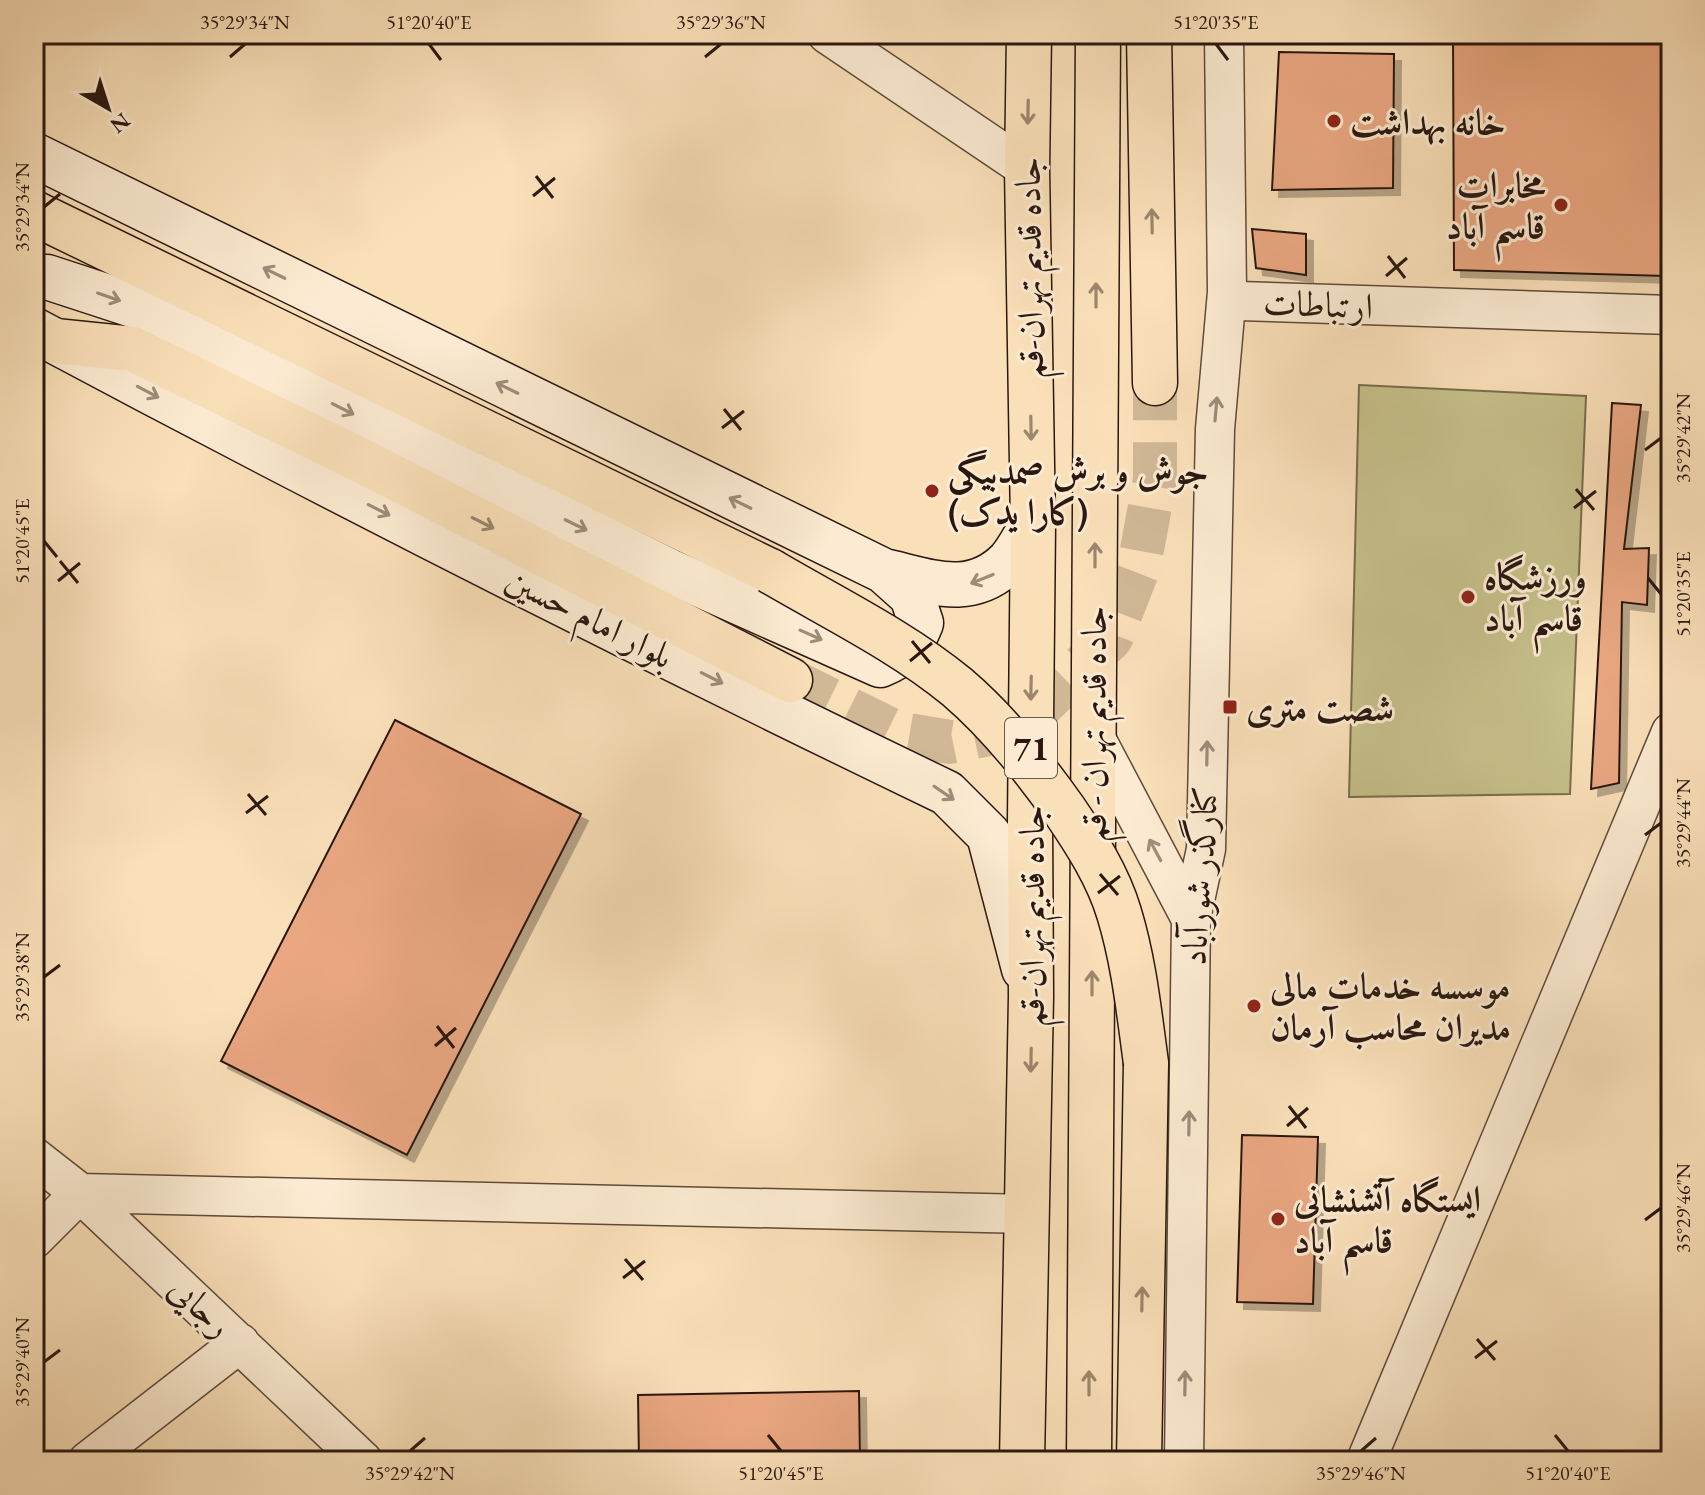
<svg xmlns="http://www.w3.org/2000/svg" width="1705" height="1495" viewBox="0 0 1705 1495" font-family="'EB Garamond',Amiri,serif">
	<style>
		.green { fill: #c6c08a; stroke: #786c4d; stroke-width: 2 }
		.building { fill: #eaa782; stroke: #2a1810; stroke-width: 2; filter: url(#shadow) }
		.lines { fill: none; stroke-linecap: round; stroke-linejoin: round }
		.highway-tunnel { stroke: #d0b897; stroke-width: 44; stroke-dasharray: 44 22; stroke-linecap: butt }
		.street-casing { stroke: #5e4a3a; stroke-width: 41 }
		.secondary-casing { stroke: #2a1810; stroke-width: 47 }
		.highway-casing { stroke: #2a1810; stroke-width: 47 }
		.street { stroke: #fcebd2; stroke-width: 38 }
		.secondary { stroke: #fcebd2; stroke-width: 44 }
		.highway { stroke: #fae0b9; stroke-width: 44 }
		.highway-bridge-casing { stroke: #2a1810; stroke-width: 47; stroke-linecap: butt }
		.highway-bridge { stroke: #fae0b9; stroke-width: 44 }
		.oneway { stroke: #9c866d }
		.oneway2 { stroke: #9e8c7b }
		.ticks { fill: none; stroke: #2a1810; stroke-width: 3 }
		.poi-dot { fill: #8f2418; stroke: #fcebd2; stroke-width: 3 }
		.labels { text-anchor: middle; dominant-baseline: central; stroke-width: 6; stroke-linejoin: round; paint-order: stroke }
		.shield { fill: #fcebd2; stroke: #69574a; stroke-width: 2 }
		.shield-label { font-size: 34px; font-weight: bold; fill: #2a1810 }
		.poi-label { font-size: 36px; font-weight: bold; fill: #2a1810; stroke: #fcebd2; text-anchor: start }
		.street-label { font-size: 36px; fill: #2a1810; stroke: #fcebd2 }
		.neatline { fill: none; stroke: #2a1810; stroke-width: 3 }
		.ticks-label { font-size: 20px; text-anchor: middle; fill: #2a1810 }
	</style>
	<defs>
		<filter id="shadow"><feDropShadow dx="7" dy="7" stdDeviation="0" flood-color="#0004"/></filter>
	</defs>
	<rect width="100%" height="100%" fill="#fae0b9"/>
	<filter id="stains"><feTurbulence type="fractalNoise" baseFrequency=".0025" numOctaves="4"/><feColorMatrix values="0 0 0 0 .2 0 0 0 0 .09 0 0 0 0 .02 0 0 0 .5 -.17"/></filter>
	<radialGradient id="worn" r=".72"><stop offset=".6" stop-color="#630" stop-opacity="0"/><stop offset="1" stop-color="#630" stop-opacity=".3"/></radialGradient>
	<!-- green -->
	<path class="green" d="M1359,385L1586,396L1570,794L1349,797Z"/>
	<!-- building -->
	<path class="building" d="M1453,34H1671L1666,276L1454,270Z
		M1279,52L1394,54L1393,188L1272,190Z
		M1252,229L1306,234V275L1256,268Z
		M1612,403L1641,405L1624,549L1649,548L1647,605L1622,602L1619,783L1591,789Z
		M395,720L581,814L407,1155L221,1061Z
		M1242,1135L1318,1137L1313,1304L1237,1302Z
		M859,1391L860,1461H639L638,1395Z"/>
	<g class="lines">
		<!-- highway-tunnel -->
		<path class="highway-tunnel" d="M790,680L897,733L950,742L984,735L1038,709L1111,638L1139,566L1155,479V383"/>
		<defs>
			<path id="street" d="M827,34L1027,169
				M1224,34L1227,292L1239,301L1671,315
				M1093,733L1191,919
				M34,1157L80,1193L363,1461
				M34,1239L80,1193L1029,1214
				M88,1461L240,1343
				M1184,1461L1191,919L1206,849L1215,429L1227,292
				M1366,1461L1671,732"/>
			<path id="secondary" d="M34,155L884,571C929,581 971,600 1009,561C1018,551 1025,536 1033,524
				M34,277H47L148,310L669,571L880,665C903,656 912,646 921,623L912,596L884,571
				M34,330C335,491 640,645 947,793L989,835L1024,969"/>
			<path id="highway" d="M1149,34L1155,383
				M34,213L770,571
				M55,341L133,349L364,462L790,680
				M1022,1461L1031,997L1030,821L1033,524L1027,169L1029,34
				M1089,1461L1098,34
				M1139,1461L1146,1063"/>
		</defs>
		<!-- street casing -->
		<use href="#street" class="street-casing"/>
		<!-- secondary casing -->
		<use href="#secondary" class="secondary-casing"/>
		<!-- highway casing -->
		<use href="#highway" class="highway-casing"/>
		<!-- street -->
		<use href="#street" class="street"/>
		<!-- secondary -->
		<use href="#secondary" class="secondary"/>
		<!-- highway -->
		<use href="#highway" class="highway"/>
		<defs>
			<path id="highway-bridge" d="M770,571C833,608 901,641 957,687C998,722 1034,767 1065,811C1086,842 1108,876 1119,913C1134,962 1139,1012 1146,1063"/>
		</defs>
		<!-- highway-bridge casing -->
		<use href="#highway-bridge" class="highway-bridge-casing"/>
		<!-- highway-bridge -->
		<use href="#highway-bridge" class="highway-bridge"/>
	</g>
	<!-- one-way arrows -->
	<defs><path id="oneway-shaft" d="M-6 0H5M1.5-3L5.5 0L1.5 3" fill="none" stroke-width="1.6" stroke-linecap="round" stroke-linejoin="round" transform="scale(2)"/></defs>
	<g class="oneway">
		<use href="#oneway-shaft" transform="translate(1028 112) rotate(91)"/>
		<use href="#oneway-shaft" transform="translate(1152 221) rotate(-91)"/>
		<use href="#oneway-shaft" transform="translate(1096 295) rotate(-90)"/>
		<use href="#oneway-shaft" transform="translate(1031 428) rotate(89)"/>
		<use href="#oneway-shaft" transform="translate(483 523) rotate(27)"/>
		<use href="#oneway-shaft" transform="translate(1095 555) rotate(-90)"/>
		<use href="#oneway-shaft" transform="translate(1031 688) rotate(91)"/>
		<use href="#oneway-shaft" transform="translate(1092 983) rotate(-90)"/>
		<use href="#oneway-shaft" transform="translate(1031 1060) rotate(91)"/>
		<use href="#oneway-shaft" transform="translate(1142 1299) rotate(-89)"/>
		<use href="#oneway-shaft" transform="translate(1089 1383) rotate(-90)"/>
	</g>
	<g class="oneway2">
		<use href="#oneway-shaft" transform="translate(274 273) rotate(-154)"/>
		<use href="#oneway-shaft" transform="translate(109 297) rotate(19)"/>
		<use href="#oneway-shaft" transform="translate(507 388) rotate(-154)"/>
		<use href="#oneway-shaft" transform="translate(148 392) rotate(28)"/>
		<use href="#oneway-shaft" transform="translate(343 409) rotate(27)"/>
		<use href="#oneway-shaft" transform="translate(1216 409) rotate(-85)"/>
		<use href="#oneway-shaft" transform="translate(740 503) rotate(-154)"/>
		<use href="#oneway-shaft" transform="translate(379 510) rotate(27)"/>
		<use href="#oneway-shaft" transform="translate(576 525) rotate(26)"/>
		<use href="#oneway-shaft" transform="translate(982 579) rotate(158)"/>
		<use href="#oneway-shaft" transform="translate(811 635) rotate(24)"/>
		<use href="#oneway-shaft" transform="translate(712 678) rotate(27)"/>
		<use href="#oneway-shaft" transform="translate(1207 753) rotate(-89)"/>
		<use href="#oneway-shaft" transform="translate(944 793) rotate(34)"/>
		<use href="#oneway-shaft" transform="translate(1155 850) rotate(-118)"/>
		<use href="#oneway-shaft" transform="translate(1189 1123) rotate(-89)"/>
		<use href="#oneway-shaft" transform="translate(1185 1383) rotate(-89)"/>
	</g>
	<!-- ticks -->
	<path class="ticks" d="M429,44L441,60M1216,44L1228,60M230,57L245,44M705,57L721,44M536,176L553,198M533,196L555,178M44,207L60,194M1388,256L1405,278M1386,276L1407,258M724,409L741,430M722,428L744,411M1645,450L1661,438M1576,489L1594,510M1574,508L1596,491M44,541L57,557M60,561L78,583M1648,578L1661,594M58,581L80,563M912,641L930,663M910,661L932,643M248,794L266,815M246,813L268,796M1645,835L1661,823M1100,874L1118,895M1098,893L1120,876M44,977L60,965M437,1026L454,1048M435,1046L456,1028M1289,1106L1306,1128M1287,1126L1308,1108M1645,1220L1661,1208M625,1259L643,1280M623,1278L645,1261M1477,1339L1495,1360M1475,1358L1497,1341M44,1362L60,1350M768,1435L781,1451M1555,1435L1568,1451M410,1451L425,1438M1361,1451L1376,1438"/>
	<!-- markers -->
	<g class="poi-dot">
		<circle cx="1334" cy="121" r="8"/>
		<circle cx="1561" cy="205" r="8"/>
		<circle cx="932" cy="491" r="8"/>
		<circle cx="1468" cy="597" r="8"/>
		<rect x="1222" y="699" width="16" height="16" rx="4"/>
		<circle cx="1254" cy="1006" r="8"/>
		<circle cx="1278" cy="1219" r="8"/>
	</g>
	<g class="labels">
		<!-- shield labels -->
		<rect class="shield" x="1005" y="718" width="52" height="60" rx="6"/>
		<g class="shield-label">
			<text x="1031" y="748">71</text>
		</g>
		<!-- poi labels -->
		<g class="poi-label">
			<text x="1350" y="121">خانه بهداشت</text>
			<text x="1545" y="184" text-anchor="end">مخابرات<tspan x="1545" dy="41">قاسم آباد</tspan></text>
			<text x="948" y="470">جوش و برش صمدبیگی<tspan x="948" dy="41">(کارا یدک)</tspan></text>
			<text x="1484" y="576">ورزشگاه<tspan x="1484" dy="41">قاسم آباد</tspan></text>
			<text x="1246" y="707">شصت متری</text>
			<text x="1270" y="985">موسسه خدمات مالی<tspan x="1270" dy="41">مدیران محاسب آرمان</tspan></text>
			<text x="1294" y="1198">ایستگاه آتشنشانی<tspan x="1294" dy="41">قاسم آباد</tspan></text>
		</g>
		<!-- street labels -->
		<g class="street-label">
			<text transform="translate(1029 268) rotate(-91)">جاده قدیم تهران-قم</text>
			<text transform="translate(1318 304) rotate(2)">ارتباطات</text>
			<text transform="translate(590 617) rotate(27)">بلوار امام حسین</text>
			<text transform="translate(1093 724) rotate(-90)">جاده قدیم تهران - قم</text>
			<text transform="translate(1199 876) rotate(-86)">کنارگذر شورآباد</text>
			<text transform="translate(1031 916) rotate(-90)">جاده قدیم تهران-قم</text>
			<text transform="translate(201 1306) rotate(43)">رجایی</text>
		</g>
	</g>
	<!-- margin -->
	<rect width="1705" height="1495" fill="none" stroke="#fae0b9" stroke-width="88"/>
	<!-- north arrow -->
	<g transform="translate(108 108) rotate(141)" stroke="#fcebd2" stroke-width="6" paint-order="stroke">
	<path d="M0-6L14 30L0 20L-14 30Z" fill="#2a1810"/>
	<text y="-12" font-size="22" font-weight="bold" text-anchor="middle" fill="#2a1810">N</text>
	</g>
	<rect x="44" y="44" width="1617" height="1407" class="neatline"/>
	<g class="ticks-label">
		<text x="245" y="29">35°29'34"N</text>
		<text x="429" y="29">51°20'40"E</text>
		<text x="721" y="29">35°29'36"N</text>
		<text x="1216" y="29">51°20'35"E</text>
		<text transform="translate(22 207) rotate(-90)" y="7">35°29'34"N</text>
		<text transform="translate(1683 438) rotate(-90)" y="7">35°29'42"N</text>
		<text transform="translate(22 541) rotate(-90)" y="7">51°20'45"E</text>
		<text transform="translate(1683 594) rotate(-90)" y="7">51°20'35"E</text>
		<text transform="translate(1683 823) rotate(-90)" y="7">35°29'44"N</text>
		<text transform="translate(22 977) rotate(-90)" y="7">35°29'38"N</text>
		<text transform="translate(1683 1208) rotate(-90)" y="7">35°29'46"N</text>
		<text transform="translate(22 1362) rotate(-90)" y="7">35°29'40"N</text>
		<text x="410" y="1480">35°29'42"N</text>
		<text x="781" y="1480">51°20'45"E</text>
		<text x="1361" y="1480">35°29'46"N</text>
		<text x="1568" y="1480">51°20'40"E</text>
	</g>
	<rect width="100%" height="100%" filter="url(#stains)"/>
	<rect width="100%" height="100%" fill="url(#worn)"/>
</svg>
